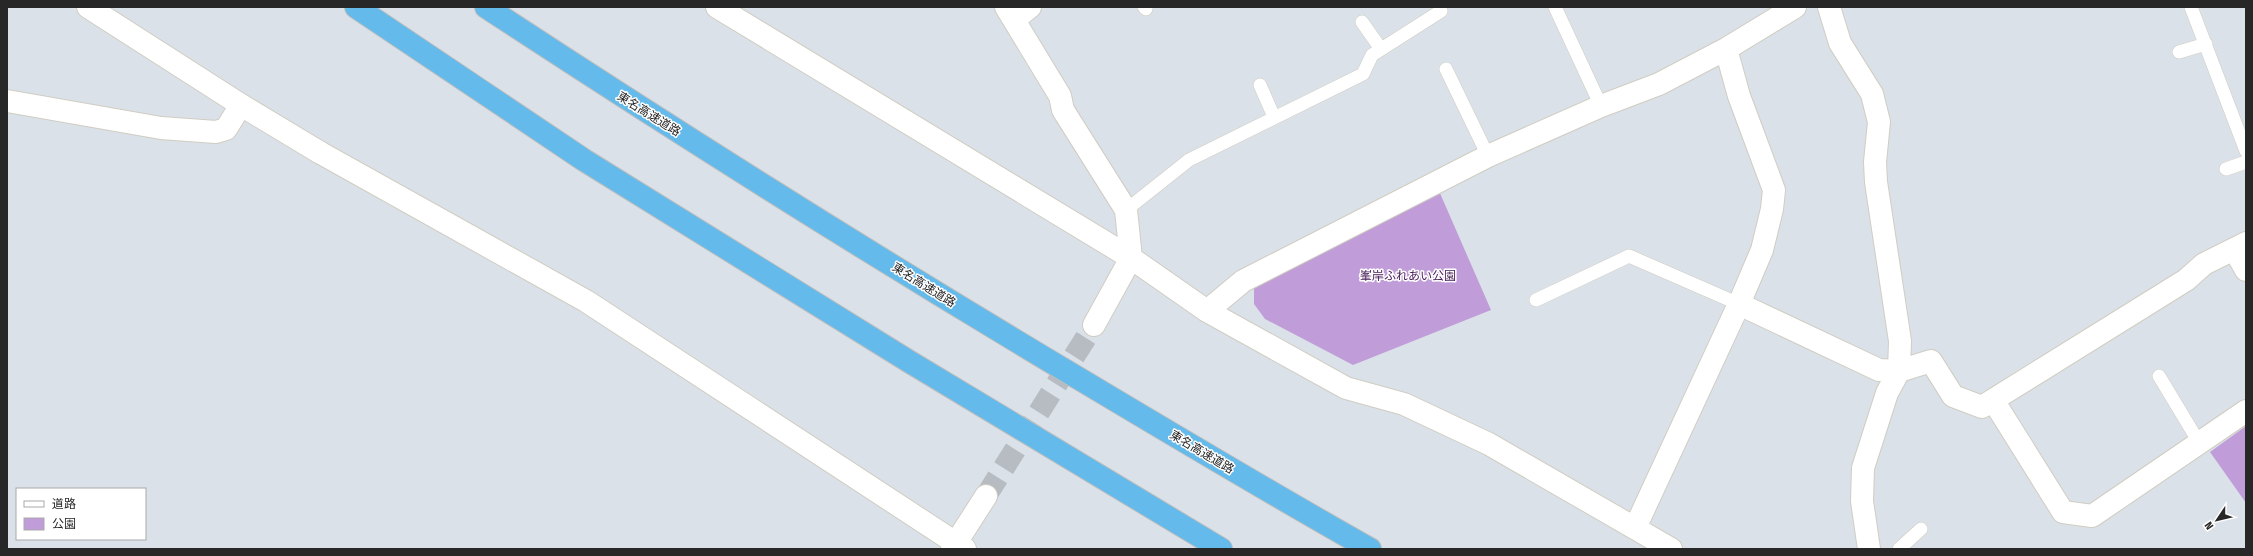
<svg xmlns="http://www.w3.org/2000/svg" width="2253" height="556" viewBox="0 0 2253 556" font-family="'Fira Sans Condensed','Noto Sans JP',sans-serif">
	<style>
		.green { fill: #c09dd9 }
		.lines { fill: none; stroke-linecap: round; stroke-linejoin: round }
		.street-tunnel { stroke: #b6bcc1; stroke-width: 22; stroke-dasharray: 22 11; stroke-linecap: butt }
		.lane-casing { stroke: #d0cdc2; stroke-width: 14 }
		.street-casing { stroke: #d0cdc2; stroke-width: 24 }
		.secondary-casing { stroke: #d0cdc2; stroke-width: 24 }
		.highway-casing { stroke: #bebebe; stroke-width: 24 }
		.lane { stroke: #fff; stroke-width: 13 }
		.street { stroke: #fff; stroke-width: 22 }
		.secondary { stroke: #fff; stroke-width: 22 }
		.highway { stroke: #64baea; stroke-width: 22 }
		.labels { text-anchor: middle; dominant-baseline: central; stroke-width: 3; stroke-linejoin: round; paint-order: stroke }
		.street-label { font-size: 12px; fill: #272727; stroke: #fff }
		.park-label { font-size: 12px; fill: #4a215a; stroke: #fff }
	</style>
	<rect width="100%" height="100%" fill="#dae1e8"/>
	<!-- green -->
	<path class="green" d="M1439,191L1491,310L1353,365L1265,319L1254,304V286Z
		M2246,426V503L2210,452Z"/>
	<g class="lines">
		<!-- street-tunnel -->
		<path class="street-tunnel" d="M986,496L1094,325"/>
		<defs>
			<path id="lane" d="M1144,7L1146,9
				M1555,7L1601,106
				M2191,7L2246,151
				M1362,22L1381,49
				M2179,52L2206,44
				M1446,69L1488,156
				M1260,85L1274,117
				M2226,169L2246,162
				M1126,210L1189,160L1363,74L1372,55L1441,11
				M1536,300L1629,256L1739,304
				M2159,376L2200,444
				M1899,549L1921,529"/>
			<path id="street" d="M717,7L1131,258L1207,311L1346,388L1404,404L1489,444L1671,549
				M1006,7L1060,96L1063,110L1126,210L1131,258L1094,325
				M1829,7L1840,43L1872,94L1879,122L1875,162L1876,182L1900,341L1899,371L1887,393L1863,468L1862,501L1869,549
				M1014,20L1030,7
				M7,101L161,128L216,132L226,129L241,105
				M319,152L586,301L965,549
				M2234,249L2246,270
				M1739,304L1879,370L1899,371L1931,361L1953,396L1982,407L1993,400L2063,512L2092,516L2246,411
				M1207,311L1243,281L1488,156L1601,106L1659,84L1726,49L1795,7
				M1993,400L2186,280L2204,264L2246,243
				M1635,528L1739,304L1762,250L1772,209L1774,190L1739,96L1726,49
				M952,549L986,496"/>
			<path id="secondary" d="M88,7L241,105L319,152"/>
			<path id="highway" d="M356,7L584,160L910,362L1221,549
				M486,7C681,135 878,259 1078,378C1175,436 1272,494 1370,549"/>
		</defs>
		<!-- lane casing -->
		<use href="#lane" class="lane-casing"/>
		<!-- street casing -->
		<use href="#street" class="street-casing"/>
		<!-- secondary casing -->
		<use href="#secondary" class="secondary-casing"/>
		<!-- highway casing -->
		<use href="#highway" class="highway-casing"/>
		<!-- lane -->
		<use href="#lane" class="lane"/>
		<!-- street -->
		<use href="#street" class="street"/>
		<!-- secondary -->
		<use href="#secondary" class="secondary"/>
		<!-- highway -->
		<use href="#highway" class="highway"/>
	</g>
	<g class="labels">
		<!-- street labels -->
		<g class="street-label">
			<text transform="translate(649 114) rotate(32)">東名高速道路</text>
			<text transform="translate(924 285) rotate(32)">東名高速道路</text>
			<text transform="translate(1202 452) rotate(31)">東名高速道路</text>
		</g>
		<!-- park labels -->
		<g class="park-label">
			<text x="1408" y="276">峯岸ふれあい公園</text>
		</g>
	</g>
	<!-- border -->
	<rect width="2253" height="556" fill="none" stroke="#272727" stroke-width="16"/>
	<!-- legend -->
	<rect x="16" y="488" width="130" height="52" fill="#ffffff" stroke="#a9a9a9"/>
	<rect x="24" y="501" width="20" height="6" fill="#ffffff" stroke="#a9a9a9"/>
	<text x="52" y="508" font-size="12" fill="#272727">道路</text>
	<rect x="24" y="518" width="20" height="12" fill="#c09dd9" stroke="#a9a9a9"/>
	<text x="52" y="528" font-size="12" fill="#272727">公園</text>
	<!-- north arrow -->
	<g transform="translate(2217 520) rotate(235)" stroke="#ffffff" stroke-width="3" paint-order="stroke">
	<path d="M0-3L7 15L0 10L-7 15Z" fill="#272727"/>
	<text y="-6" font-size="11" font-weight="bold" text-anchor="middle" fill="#272727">N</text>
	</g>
</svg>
